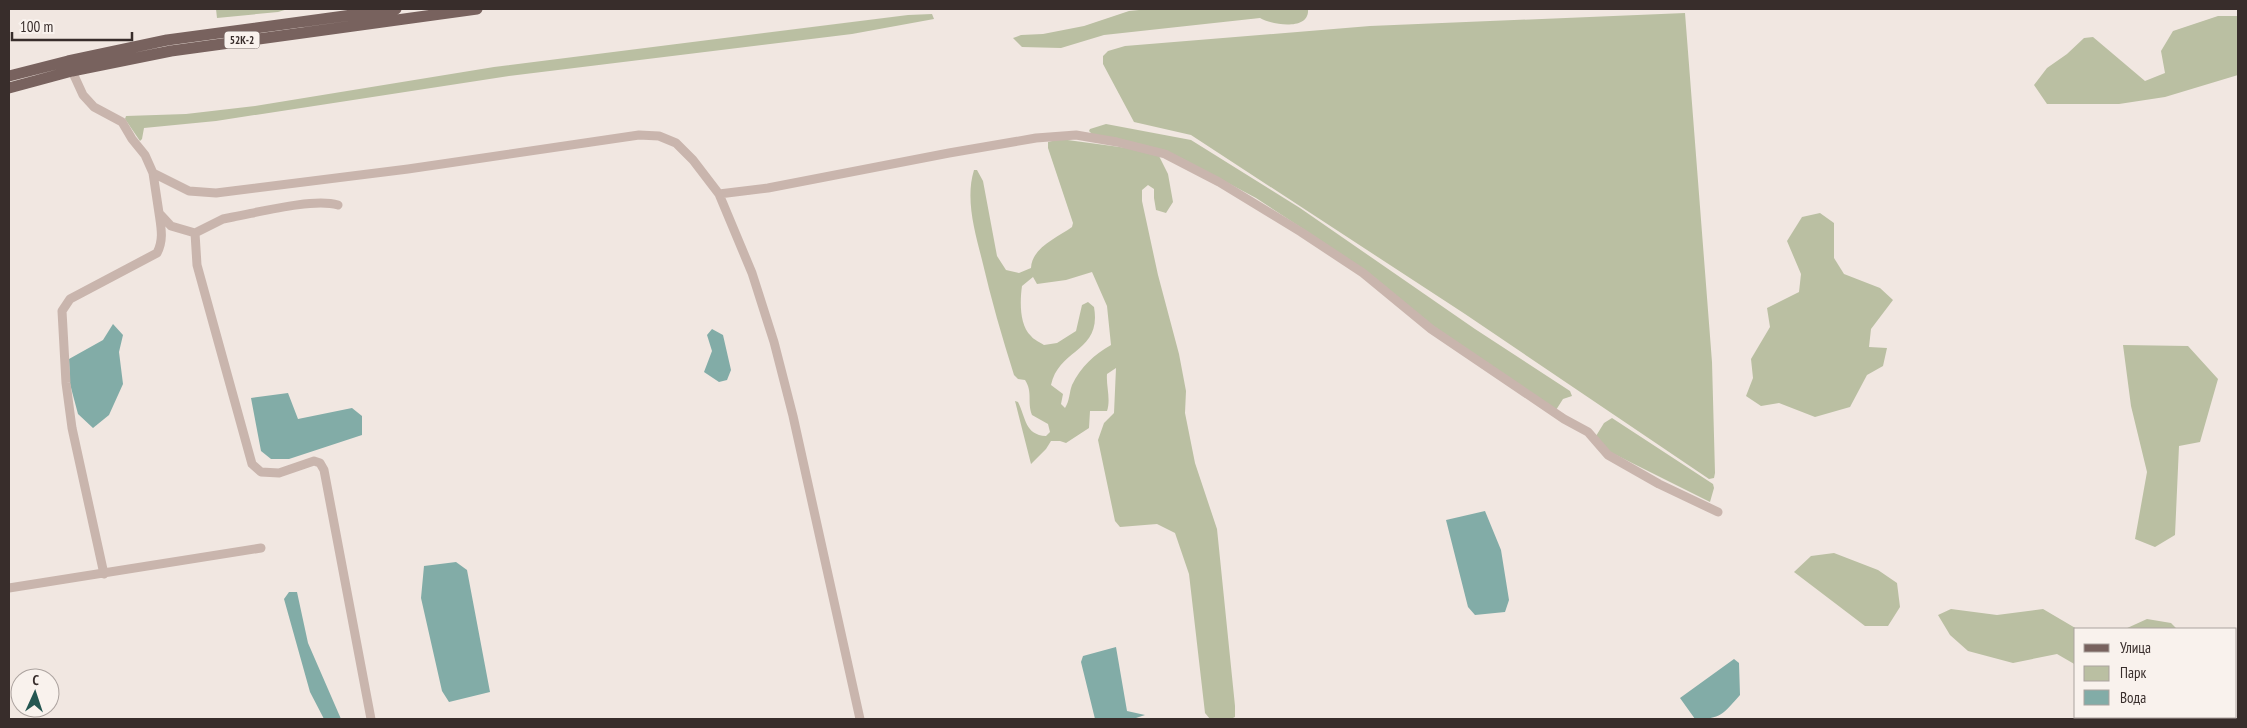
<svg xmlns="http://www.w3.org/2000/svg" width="2247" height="728" viewBox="0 0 2247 728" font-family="'PT Sans Narrow',sans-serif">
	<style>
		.green { fill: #babfa2; fill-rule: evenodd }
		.water { fill: #82aca7 }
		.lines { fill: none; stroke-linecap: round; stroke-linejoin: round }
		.minor { stroke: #c9b5ad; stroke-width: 9 }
		.major { stroke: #78625e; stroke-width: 11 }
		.labels { text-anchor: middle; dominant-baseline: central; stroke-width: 4; stroke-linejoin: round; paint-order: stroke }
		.shield { fill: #f9f2ed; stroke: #726865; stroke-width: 1 }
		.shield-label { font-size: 11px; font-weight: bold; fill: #382d2b }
	</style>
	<rect width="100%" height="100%" fill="#f1e7e1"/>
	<!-- green -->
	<path class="green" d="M216,9H288L278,12L217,18Z
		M1149,9H1308C1310,31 1272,25 1260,18L1104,35L1061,48L1022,47L1013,38L1021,35L1043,34L1084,26L1129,11Z
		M1685,13L1712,362L1715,473L1714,478L1709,479L1465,314L1191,135L1134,122L1103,64V56L1108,51L1125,46L1370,26Z
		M932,14L934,19L852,34L509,76L216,121L144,128L142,139L140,141L125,119L126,116L186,114L255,106L494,67L908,15Z
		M2218,16H2238V75L2165,97L2119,104H2047L2034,85L2047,68L2067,54L2084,38L2093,37L2145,81L2165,73L2161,51L2173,31Z
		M1106,124L1191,140L1300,208L1475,329L1570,391L1572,396L1563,399L1556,410L1433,326L1326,244L1256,198L1181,158L1093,135L1089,131L1090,129Z
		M1060,139L1142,150L1159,156L1168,174L1173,202L1166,213L1156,210L1154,198V189L1148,185L1142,190V201L1158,275L1179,354L1186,391L1185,413L1195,463L1217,529L1235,706V717L1231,719H1210L1205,713L1189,574L1175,533L1157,524L1120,527L1115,521L1098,440L1104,423L1114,413L1116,368L1107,374C1106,386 1111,399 1107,411H1090L1089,428L1066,443L1060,441H1051L1046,449L1031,464L1015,401L1018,402C1026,418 1025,435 1046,436L1050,432L1048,424L1032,415C1027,402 1033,392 1025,380L1018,379L1014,375C1002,337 991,299 982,260C975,232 965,199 974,170H977L983,181L997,256L1006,270L1019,273L1031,268C1032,247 1057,238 1072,227L1073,223L1048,148V142ZM1092,272L1107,306L1111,345C1094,355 1081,366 1072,385C1069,393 1070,400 1065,408L1061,404L1063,394L1051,385C1059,348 1102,352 1094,307L1088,302L1082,305L1076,331L1057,343L1044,345C1040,342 1034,340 1031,336C1019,325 1020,300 1022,286L1033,277L1037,284L1066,280Z
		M1820,213L1834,223V258L1844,274L1880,288L1893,300L1871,329L1869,347L1887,348L1883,366L1867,375L1850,407L1815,417L1779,403L1761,406L1746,396L1753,378L1751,359L1770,327L1767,308L1799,292L1801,274L1787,241L1802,217Z
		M2123,345L2188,346L2218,379L2200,442L2179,446L2175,535L2155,547L2135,539L2147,472L2131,406Z
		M1612,418L1713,484L1714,488L1710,502L1610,452L1596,436L1604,423Z
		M1834,553L1878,570L1897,583L1900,607L1888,626H1865L1794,572L1811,556Z
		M1951,609L1997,615L2043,609L2077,629H2076V665L2057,654L2013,663L1968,651L1950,635L1938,615Z
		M2147,619L2171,623L2177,629H2125Z"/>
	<!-- water -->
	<path class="water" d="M113,324L123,335L119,352L123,384L109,415L93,428L78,414L70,384L69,359L103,340Z
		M712,329L723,335L731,370L727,380L719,382L704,372L712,351L707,335Z
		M288,393L298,419L352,408L362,416V435L289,459H271L261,451L251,398Z
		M1485,511L1501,550L1509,600L1505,612L1475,615L1468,607L1446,520Z
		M456,562L467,570L490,692L449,702L442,691L421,598L424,566Z
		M289,592H297L308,643L341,719H324L310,692L284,599Z
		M1116,647L1127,711L1145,715L1133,719H1095L1081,662L1083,656Z
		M1734,659L1739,663L1740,695C1723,714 1721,719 1695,719L1680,698Z"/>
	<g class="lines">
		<!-- minor -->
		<path class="minor" d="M72,71L83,95L94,107L122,122L132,139L145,155L153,173L159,213L171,226L195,233L223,219L233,217C260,212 313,198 338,205
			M153,173L189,191L216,193L408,169L639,135L659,136L676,143L693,160L719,194L752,273L774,342L793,416L860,719
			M719,194L768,188L949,153L1036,138L1076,135L1117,142L1165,154L1219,182L1301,232L1363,273L1431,329L1564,419L1588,432L1608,455L1659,484L1718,512
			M195,233L197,265L252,464L261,472L279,473L314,461L320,463L324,470L371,719
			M104,574L72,428L66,383L62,311L70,299L157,253C164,240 161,227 159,213
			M9,588L261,548"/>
		<!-- major -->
		<path class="major" d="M9,76L68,61L167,40L396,9
			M9,88L72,71L171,51L477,9"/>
	</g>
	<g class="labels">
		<!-- shield labels -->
		<rect class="shield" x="224.5" y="31.5" width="35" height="17" rx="4"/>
		<g class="shield-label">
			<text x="242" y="40">52К-2</text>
		</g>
	</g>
	<!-- border -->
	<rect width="2247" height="728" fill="none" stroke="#382d2b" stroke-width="20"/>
	<!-- legend -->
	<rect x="2074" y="628" width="162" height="90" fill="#f9f2ed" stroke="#aca39f"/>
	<rect x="2084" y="644" width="25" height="8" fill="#78625e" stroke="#aca39f"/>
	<text x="2120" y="653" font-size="15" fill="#382d2b">Улица</text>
	<rect x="2084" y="666" width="25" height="15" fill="#babfa2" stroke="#aca39f"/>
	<text x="2120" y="678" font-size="15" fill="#382d2b">Парк</text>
	<rect x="2084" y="690" width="25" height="15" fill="#82aca7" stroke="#aca39f"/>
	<text x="2120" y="703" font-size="15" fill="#382d2b">Вода</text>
	<!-- north arrow -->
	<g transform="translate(35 693) rotate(3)"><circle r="24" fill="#f9f2ed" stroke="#aca39f"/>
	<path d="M0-4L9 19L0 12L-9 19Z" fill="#245651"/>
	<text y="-8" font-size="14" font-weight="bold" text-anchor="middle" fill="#382d2b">С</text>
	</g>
	<!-- scale -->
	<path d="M12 32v8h120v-8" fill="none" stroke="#382d2b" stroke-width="2.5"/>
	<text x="20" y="32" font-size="15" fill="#382d2b" stroke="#f9f2ed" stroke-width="4" paint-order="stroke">100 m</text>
</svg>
